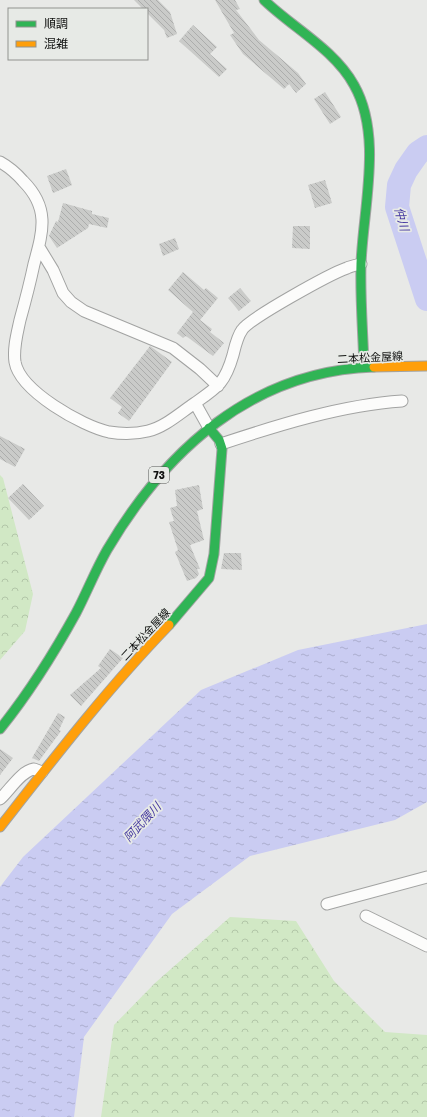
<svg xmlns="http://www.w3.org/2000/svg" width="427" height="1117" viewBox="0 0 427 1117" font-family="'Golos Text','Noto Sans JP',sans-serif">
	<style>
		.forest { fill: url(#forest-crowns) }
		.water { fill: url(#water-ripples) }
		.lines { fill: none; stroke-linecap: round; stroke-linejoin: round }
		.river { stroke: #caccf2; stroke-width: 24 }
		.building { fill: url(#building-back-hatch) }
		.street-casing { stroke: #a2a3a2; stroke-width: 13 }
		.fast-casing { stroke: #a2a3a2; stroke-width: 11 }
		.slow-casing { stroke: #a2a3a2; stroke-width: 11 }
		.street { stroke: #fcfcfb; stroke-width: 11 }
		.fast { stroke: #30b455; stroke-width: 9 }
		.slow { stroke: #ff9f0a; stroke-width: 9 }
		.labels { text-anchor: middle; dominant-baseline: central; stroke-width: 3.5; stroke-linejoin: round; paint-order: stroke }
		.shield { fill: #e7eae6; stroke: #505250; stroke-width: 1 }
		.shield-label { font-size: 10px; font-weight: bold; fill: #101110 }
		.street-label { font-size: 11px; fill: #101110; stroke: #e7eae6 }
		.water-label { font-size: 12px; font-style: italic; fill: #473ba1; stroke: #e7eae6 }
	</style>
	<defs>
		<pattern id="forest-crowns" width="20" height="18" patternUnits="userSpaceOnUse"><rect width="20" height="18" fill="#d1e8c5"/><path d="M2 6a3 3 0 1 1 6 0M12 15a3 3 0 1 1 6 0" fill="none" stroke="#b2c6a8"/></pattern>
		<pattern id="water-ripples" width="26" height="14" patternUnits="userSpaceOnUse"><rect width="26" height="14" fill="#caccf2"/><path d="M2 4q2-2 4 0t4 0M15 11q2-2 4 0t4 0" fill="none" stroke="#acaece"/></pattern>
		<pattern id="building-back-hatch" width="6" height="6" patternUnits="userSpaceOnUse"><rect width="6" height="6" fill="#cacbc9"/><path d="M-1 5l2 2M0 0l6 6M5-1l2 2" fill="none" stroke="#acadac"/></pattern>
	</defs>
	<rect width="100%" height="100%" fill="#e8e9e7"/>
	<!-- forest -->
	<path class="forest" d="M0,475L3,478L33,594L25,631L0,660Z
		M230,917L296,921L334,981L385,1032L427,1035V1117H101L114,1025L155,983Z"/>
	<!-- water -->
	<path class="water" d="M427,624V802L395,820L250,856L172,914L84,1037L74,1117H0V887L23,857L201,690L298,650Z"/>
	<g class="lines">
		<!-- river -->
		<path class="river" d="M427,147L418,153L406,170L399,185L397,207L427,299"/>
	</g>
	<!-- building -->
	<path class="building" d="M134,0H158L170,12L177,34L167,38L164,30L147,13V9H143Z
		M215,0H235L240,9L236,10L259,40L298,73L306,84L296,93L289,84L284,89L243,54L230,35L234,33Z
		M193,25L217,47L210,54L227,69L219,77L179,41Z
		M325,92L341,117L330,124L314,99Z
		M66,169L72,185L53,193L47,176Z
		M325,180L332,203L315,208L308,185Z
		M63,203L92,211V214L109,218L107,228L89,224L88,228L57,248L49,236L56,221L58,222Z
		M293,226H310V249L292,248Z
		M175,238L179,249L163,256L159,244Z
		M183,272L204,290L206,288L218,298L200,320L212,329L210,332L224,343L213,356L186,336L183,338L177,333L193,312L168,290Z
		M240,288L251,301L239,311L228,298Z
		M150,346L172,362L129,421L118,413L122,407L110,398Z
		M0,436L25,449L15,467L0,459Z
		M23,484L44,506L29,520L8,498Z
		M199,485L203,509L197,511L204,540L190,545L200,569H197L199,574L196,578L187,581L175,552L178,550L169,522L174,521L170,508L177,506L175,490Z
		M224,553H241L242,570L221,569Z
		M110,649L123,658L81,706L70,695L101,668L98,666Z
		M58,713L65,717L59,730L61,731L39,761L32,758Z
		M0,749L13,758L0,775Z"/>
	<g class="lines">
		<defs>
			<path id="street" d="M0,162C9,167 16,173 23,181C50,208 43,231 34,264C30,283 25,302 20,320C17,334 13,348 15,362C20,391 82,426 109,432C121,434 136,434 148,431C165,427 180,413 195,403
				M39,247L53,270L63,293L71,302L84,311L173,348L200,369L218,386
				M209,428L195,403C218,387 225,383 233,355C235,347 237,337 242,330C250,318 330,274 347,268C351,266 357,265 361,264
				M221,444C278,425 342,405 402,401
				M0,799C10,790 21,771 34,769L42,772
				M327,904L427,877
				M366,916L427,946"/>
			<path id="fast" d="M264,0C293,28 334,49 354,85C383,136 363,208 361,264C360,298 363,333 364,367
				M169,625L209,578L214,554L222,449L219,440L209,428
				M0,729C29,693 54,653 76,613C87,592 95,571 107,550C166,450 252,371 374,367"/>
			<path id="slow" d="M374,367L427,366
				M0,827C54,758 108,688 169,625"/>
		</defs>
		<!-- street casing -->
		<use href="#street" class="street-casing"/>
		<!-- fast casing -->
		<use href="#fast" class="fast-casing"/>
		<!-- slow casing -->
		<use href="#slow" class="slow-casing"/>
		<!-- street -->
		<use href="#street" class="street"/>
		<!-- fast -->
		<use href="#fast" class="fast"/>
		<!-- slow -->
		<use href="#slow" class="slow"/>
	</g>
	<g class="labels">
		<!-- shield labels -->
		<rect class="shield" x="149" y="467" width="20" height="16" rx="3"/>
		<g class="shield-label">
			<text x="159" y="475">73</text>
		</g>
		<!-- street labels -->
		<g class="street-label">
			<text transform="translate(370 357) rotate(-3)">二本松金屋線</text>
			<text transform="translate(145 634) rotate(-47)">二本松金屋線</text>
		</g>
		<!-- water labels -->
		<g class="water-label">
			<text transform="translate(402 219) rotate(75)">仲川</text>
			<text transform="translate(142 822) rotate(-47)">阿武隈川</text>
		</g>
	</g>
	<!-- legend -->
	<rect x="8" y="8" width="140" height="52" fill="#e7eae6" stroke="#919390"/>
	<rect x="16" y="21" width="20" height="6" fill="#30b455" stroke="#919390"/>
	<text x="44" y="28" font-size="12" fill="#101110">順調</text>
	<rect x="16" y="41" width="20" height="6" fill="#ff9f0a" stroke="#919390"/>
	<text x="44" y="48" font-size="12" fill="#101110">混雑</text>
</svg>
